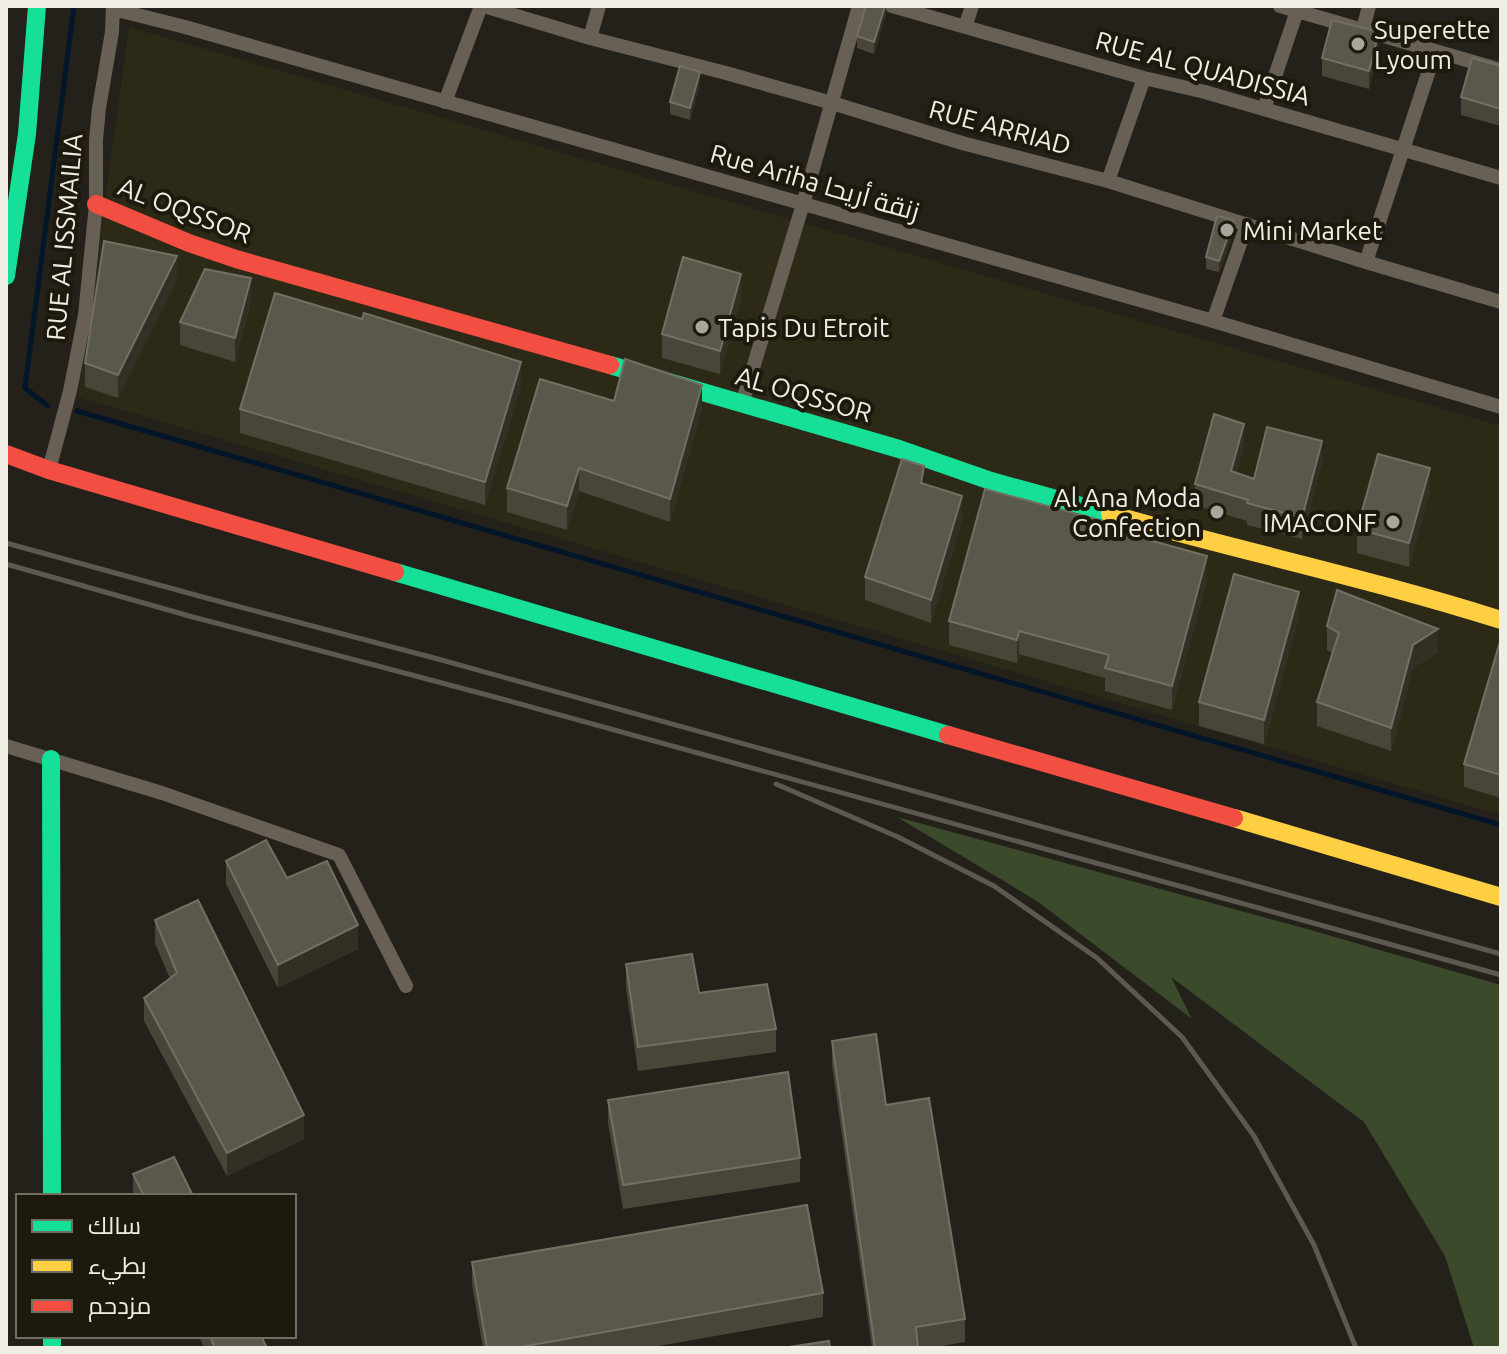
<svg xmlns="http://www.w3.org/2000/svg" width="1507" height="1354" viewBox="0 0 1507 1354" font-family="Ubuntu,Cairo,sans-serif">
	<style>
		.built { fill: #2d2917 }
		.green { fill: #3c4a2c }
		.lines { fill: none; stroke-linecap: round; stroke-linejoin: round }
		.stream { stroke: #031629; stroke-width: 5 }
		.street { stroke: #685f55; stroke-width: 14 }
		.fast { stroke: #16e098; stroke-width: 18 }
		.slow { stroke: #ffcf43; stroke-width: 18 }
		.jam { stroke: #f24e42; stroke-width: 18 }
		.rail { stroke: #5d5850; stroke-width: 5 }
		.wall { fill: #494639 }
		.shaded-wall { fill: #322f25 }
		.building { fill: #5a584b; stroke: #726f63; stroke-width: 2 }
		.poi-dot { fill: #a8a69d; stroke: #1d1a0d; stroke-width: 3 }
		.labels { text-anchor: middle; dominant-baseline: central; stroke-width: 8; stroke-linejoin: round; paint-order: stroke }
		.poi-label { font-size: 26px; fill: #efede4; stroke: #1d1a0d; text-anchor: start }
		.street-label { font-size: 26px; fill: #efede4; stroke: #1d1a0d }
	</style>
	<rect width="100%" height="100%" fill="#23211a"/>
	<!-- built -->
	<path class="built" d="M129,27L1501,426V815L78,397Z"/>
	<!-- green -->
	<path class="green" d="M897,817L1307,929L1501,985V1348H1474L1445,1256L1364,1122L1171,977L1192,1019L1037,901Z"/>
	<g class="lines">
		<!-- stream -->
		<path class="stream" d="M48,406L25,388L74,6
			M77,411L1501,825"/>
		<!-- street -->
		<path class="street" d="M484,6L590,38L726,73L832,103L962,143L1108,181L1366,262L1501,302
			M892,6L1144,78L1205,92L1501,178
			M1280,6L1501,70
			M113,9L185,27L1213,321L1501,407
			M965,27L972,6
			M1363,29L1369,6
			M590,38L599,6
			M445,102L481,6
			M1264,109L1297,11
			M1108,181L1144,78
			M1366,262L1435,52
			M1213,321L1247,224
			M742,404L803,204L859,6
			M49,470L70,391L85,315L96,204V140L99,108L112,32L113,6
			M6,746L162,793L339,855L406,986"/>
		<!-- fast -->
		<path class="fast" d="M6,276L27,134L37,6
			M610,365L899,449L991,481L1110,514
			M395,572L948,735
			M51,759L52,1196
			M52,1336V1348"/>
		<!-- slow -->
		<path class="slow" d="M1110,514C1240,551 1372,579 1501,620
			M1234,818L1501,897"/>
		<!-- jam -->
		<path class="jam" d="M96,204L189,243L236,259L610,365
			M6,454L49,470L395,572
			M948,735L1234,818"/>
		<!-- rail -->
		<path class="rail" d="M6,543L210,599L438,659L1501,954
			M6,564L193,617L506,700L1501,975
			M776,784L898,837L994,886L1097,958L1182,1037L1254,1136L1314,1245L1356,1348"/>
	</g>
	<!-- wall -->
	<path class="wall" d="M886,6V14L874,54L857,48V36Z
		M1379,50L1369,89L1322,76V58Z
		M1501,66V126L1461,115V97Z
		M700,84L690,120L670,114V102Z
		M1234,232L1219,272L1206,269V257Z
		M177,280L118,398L85,387V363Z
		M741,297L720,374L662,358V334Z
		M251,301L235,362L180,345V322Z
		M362,319L521,385L485,505L240,433V409Z
		M614,401L702,408L670,522L579,491L567,530L507,512V488Z
		M1244,445L1236,473L1254,479L1322,462L1302,539L1247,525V521L1195,505V484Z
		M1430,491L1409,567L1357,553V529Z
		M962,520L931,623L865,600V577Z
		M1122,533L1207,580L1172,710L1105,691V678L1019,654L1017,663L949,645V621Z
		M1299,615L1264,744L1199,726V702Z
		M1327,626L1438,652L1413,668L1391,751L1317,726V702L1332,653L1327,650Z
		M1501,646V798L1464,787V764Z
		M226,861L287,878L358,949L278,988L226,884Z
		M155,920L304,1139L227,1176L144,1021V998L170,979L155,943Z
		M626,964L699,993L776,1029V1052L638,1071L626,988Z
		M832,1041L886,1105L965,1319V1342L930,1348H872L832,1065Z
		M608,1100L800,1158V1182L623,1209L608,1123Z
		M133,1174L193,1196H133Z
		M472,1262L823,1293V1317L647,1348H483L472,1285Z
		M199,1336H261L267,1348H204Z"/>
	<!-- shaded-wall -->
	<path class="shaded-wall" d="M885,6H886V14L874,54V42Z
		M1379,32V50L1369,89V71Z
		M700,72V84L690,120V108Z
		M1234,220V232L1219,272V261Z
		M177,256V280L118,398V375Z
		M741,274V297L720,374V351Z
		M251,278V301L235,362V338Z
		M521,362V385L485,505V482Z
		M702,385V408L670,522V499Z
		M1244,424V445L1231,492V471Z
		M1322,441V462L1302,539V518Z
		M579,468V491L567,530V506Z
		M1430,468V491L1409,567V543Z
		M962,496V520L931,623V600Z
		M1207,556V580L1172,710V686Z
		M1299,592V615L1264,744V720Z
		M1438,629V652L1413,668L1391,751V728L1413,645Z
		M1019,631V654L1017,663V640Z
		M358,925V949L278,988V965Z
		M304,1115V1139L227,1176V1153Z"/>
	<!-- building -->
	<path class="building" d="M866,6H885L874,42L857,36Z
		M1332,20L1379,32L1369,71L1322,58Z
		M1472,58L1501,66V109L1461,97Z
		M680,66L700,72L690,108L670,102Z
		M1217,216L1234,220L1219,261L1206,257Z
		M104,241L177,256L118,375L85,363Z
		M683,257L741,274L720,351L662,334Z
		M205,269L251,278L235,338L180,322Z
		M275,293L362,319L364,313L521,362L485,482L240,409Z
		M625,359L702,385L670,499L579,468L567,506L507,488L540,379L614,401Z
		M1214,414L1244,424L1231,471L1254,479L1267,427L1322,441L1302,518L1247,503L1248,500L1195,484Z
		M1378,454L1430,468L1409,543L1357,529Z
		M902,459L924,466L921,483L962,496L931,600L865,577Z
		M985,489L1122,526L1120,532L1207,556L1172,686L1105,668L1109,655L1019,631L1017,640L949,621Z
		M1234,574L1299,592L1264,720L1199,702Z
		M1337,590L1438,629L1413,645L1391,728L1317,702L1339,633L1327,626Z
		M1499,645L1501,646V775L1464,764Z
		M266,840L287,878L327,861L358,925L278,965L226,861Z
		M198,900L304,1115L227,1153L144,998L177,973L155,920Z
		M692,954L699,993L767,984L776,1029L638,1047L626,964Z
		M876,1034L886,1105L929,1098L965,1319L916,1327L918,1348H875L832,1041Z
		M788,1072L800,1158L623,1185L608,1100Z
		M174,1157L193,1196H144L133,1174Z
		M807,1205L823,1293L515,1348H487L472,1262Z
		M210,1336H261L267,1348H215Z
		M829,1341L830,1348H782Z"/>
	<!-- markers -->
	<g class="poi-dot">
		<circle cx="1358" cy="44" r="8"/>
		<circle cx="1227" cy="230" r="8"/>
		<circle cx="702" cy="327" r="8"/>
		<circle cx="1217" cy="512" r="8"/>
		<circle cx="1393" cy="522" r="8"/>
	</g>
	<g class="labels">
		<!-- poi labels -->
		<g class="poi-label">
			<text x="1374" y="29">Superette<tspan x="1374" dy="30">Lyoum</tspan></text>
			<text x="1243" y="230">Mini Market</text>
			<text x="718" y="327">Tapis Du Etroit</text>
			<text x="1201" y="497" text-anchor="end">Al Ana Moda<tspan x="1201" dy="30">Confection</tspan></text>
			<text x="1377" y="522" text-anchor="end">IMACONF</text>
		</g>
		<!-- street labels -->
		<g class="street-label">
			<text transform="translate(1203 68) rotate(15)">RUE AL QUADISSIA</text>
			<text transform="translate(1000 127) rotate(15)">RUE ARRIAD</text>
			<text transform="translate(815 182) rotate(16)">Rue Ariha زنقة أريحا</text>
			<text transform="translate(185 210) rotate(21)">AL OQSSOR</text>
			<text transform="translate(64 237) rotate(-85)">RUE AL ISSMAILIA</text>
			<text transform="translate(804 394) rotate(16)">AL OQSSOR</text>
		</g>
	</g>
	<!-- border -->
	<rect width="1507" height="1354" fill="none" stroke="#efede4" stroke-width="16"/>
	<!-- legend -->
	<rect x="16" y="1194" width="280" height="144" fill="#1d1a0d" stroke="#716e63" stroke-width="2"/>
	<rect x="32" y="1220" width="40" height="12" fill="#16e098" stroke="#716e63" stroke-width="2"/>
	<text x="88" y="1234" font-size="24" fill="#efede4">سالك</text>
	<rect x="32" y="1260" width="40" height="12" fill="#ffcf43" stroke="#716e63" stroke-width="2"/>
	<text x="88" y="1274" font-size="24" fill="#efede4">بطيء</text>
	<rect x="32" y="1300" width="40" height="12" fill="#f24e42" stroke="#716e63" stroke-width="2"/>
	<text x="88" y="1314" font-size="24" fill="#efede4">مزدحم</text>
</svg>
